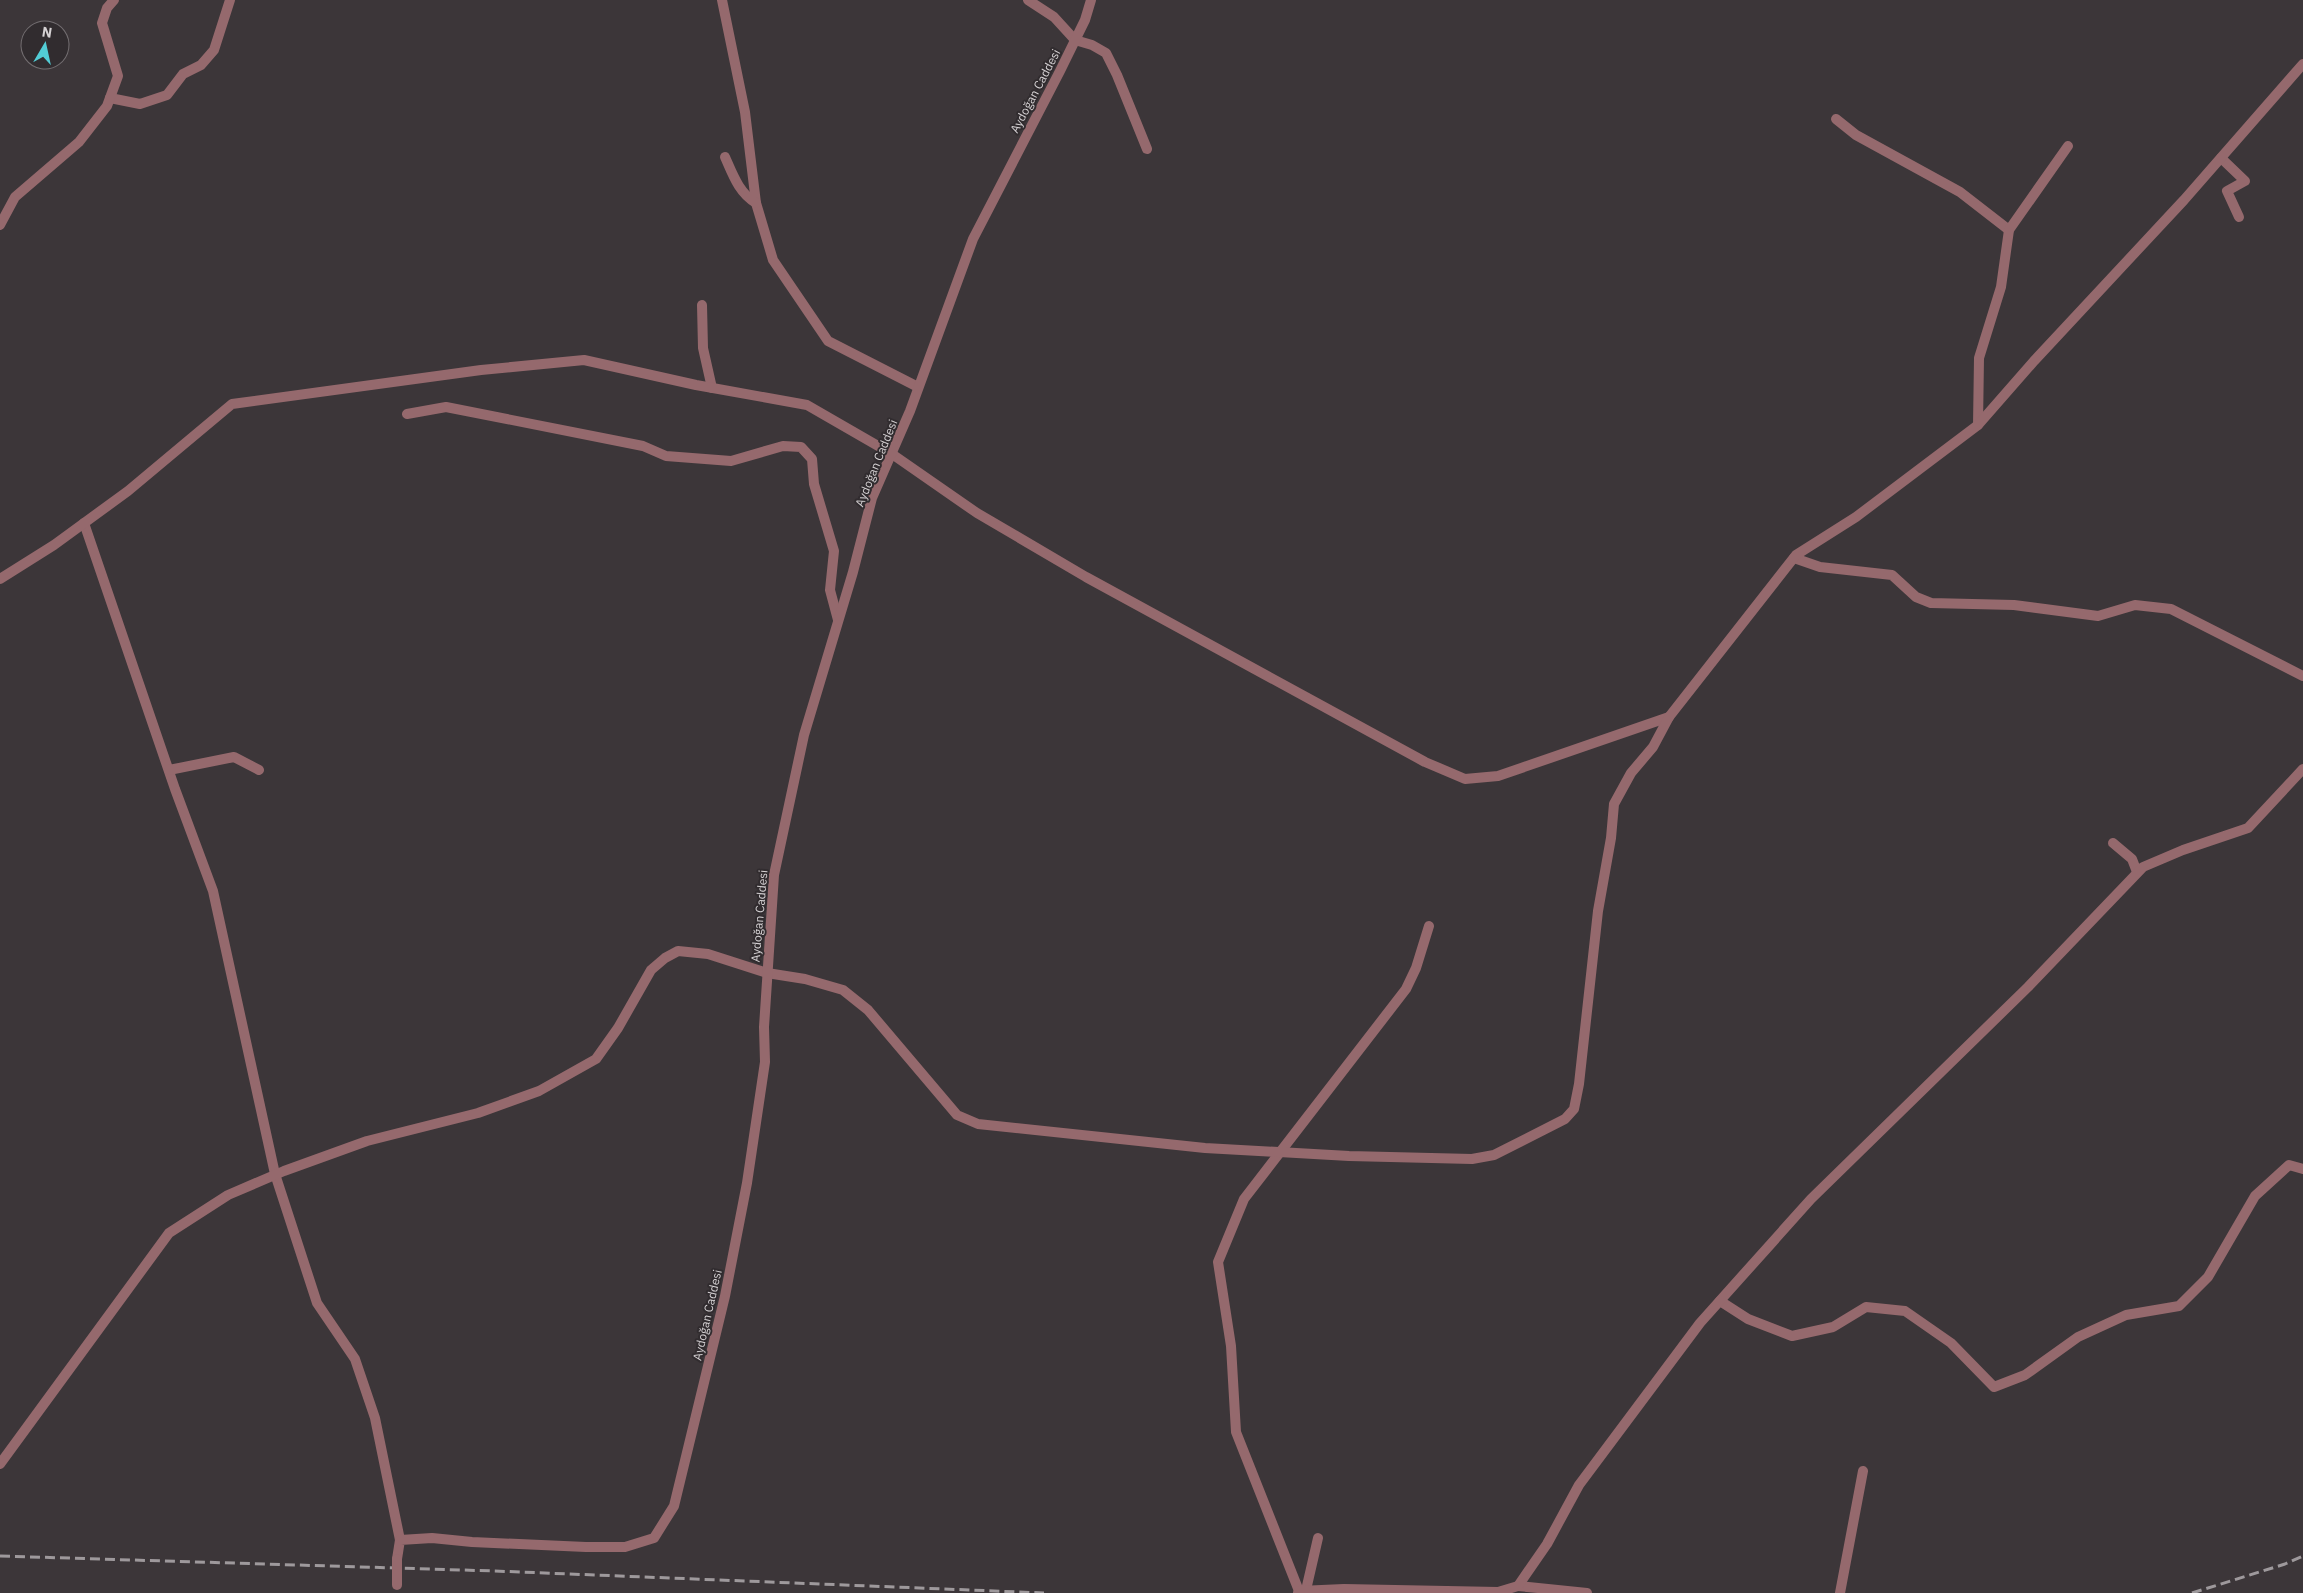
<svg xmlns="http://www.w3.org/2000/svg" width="2303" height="1593" font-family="'IBM Plex Sans',sans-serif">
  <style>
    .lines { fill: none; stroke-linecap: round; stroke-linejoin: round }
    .minor { stroke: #95696d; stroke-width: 10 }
    .tertiary { stroke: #95696d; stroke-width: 10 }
    .rail { stroke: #9e999c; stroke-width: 3; stroke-dasharray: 10 5; stroke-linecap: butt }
    .tertiary-bridge { stroke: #95696d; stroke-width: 10 }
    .labels { text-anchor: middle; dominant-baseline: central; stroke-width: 4; stroke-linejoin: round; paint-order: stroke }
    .street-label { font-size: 12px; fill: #d5d1d3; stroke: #312c2f }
  </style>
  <rect width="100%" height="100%" fill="#3c3639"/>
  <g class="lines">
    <g class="minor">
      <polyline points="722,0 745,112 756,203 773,260 828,341 918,387"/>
      <polyline points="1028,0 1054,17 1075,40 1092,45 1106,53 1117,75 1147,149"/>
      <polyline points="110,98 140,104 167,95 183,74 201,65 214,50 230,0"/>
      <polyline points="1836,119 1856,135 1960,192 2009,230"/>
      <path d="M725,157c8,18 14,36 31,46"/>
      <polyline points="2221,158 2245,181 2227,191 2239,217"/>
      <polyline points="0,225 15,197 79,142 107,106 118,76 102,23 107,8 114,0"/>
      <polyline points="702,305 703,348 712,388"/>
      <polyline points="407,414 446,407 643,446 666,456 731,461 783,446 801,447 812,459 814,484 834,551 830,590 838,620"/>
      <polyline points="1978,425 1979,358 2001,287 2009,230 2068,146"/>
      <polyline points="84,523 175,789 213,891 275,1174 317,1303 355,1359 375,1418 400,1540"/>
      <polyline points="1794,558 1820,567 1892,575 1916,597 1931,603 2014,605 2098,616 2135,605 2171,609 2303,676"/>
      <polyline points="169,770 234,757 259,770"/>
      <polyline points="2113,843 2132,859 2137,872"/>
      <polyline points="1720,1301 1748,1319 1792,1336 1833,1327 1866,1307 1905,1311 1951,1343 1994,1387 2025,1375 2078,1337 2126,1315 2179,1306 2208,1277 2255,1196 2289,1165 2303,1169"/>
      <polyline points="1518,1586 1587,1593"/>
      <polyline points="1306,1590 1318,1538"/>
      <polyline points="1299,1591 1236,1432 1231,1346 1218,1262 1244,1199 1406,989 1416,968 1429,926"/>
      <polyline points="1298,1593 1299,1591 1344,1589 1498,1592 1518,1586 1547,1544 1579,1485 1700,1323 1811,1199 2028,987 2143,867 2183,850 2248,828 2303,769"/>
      <polyline points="1840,1593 1863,1471"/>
    </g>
    <g class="tertiary">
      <polyline points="0,579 54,545 128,491 232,404 481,370 584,360 696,385 807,405 892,454 977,513 1086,577 1425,762 1465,779 1498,776 1669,717"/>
      <polyline points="0,1464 169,1233 228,1195 284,1171 367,1141 478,1113 539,1091 596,1059 618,1028 651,970 665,958 678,951 708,954 767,973 805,979 843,990 868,1010 957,1115 978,1124 1205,1148 1349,1156 1472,1159 1494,1155 1565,1119 1574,1109 1579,1084 1598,911 1611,838 1614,804 1631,773 1653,747 1669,717 1796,555 1856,517 1978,425 2034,361 2184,200 2303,64"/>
      <polyline points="397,1559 400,1540 432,1538 472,1542 586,1547 625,1547 654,1538 674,1506 725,1296 747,1183 765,1062 764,1027 774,875 804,735 853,572 872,498 910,411 973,239 1060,71 1085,20 1091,0"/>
    </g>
    <g class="rail">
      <polyline points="0,1556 495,1571 1044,1593"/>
      <polyline points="2192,1593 2285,1564 2303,1556"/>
    </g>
    <polyline class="tertiary-bridge" points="397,1585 397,1559"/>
  </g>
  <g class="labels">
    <g class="street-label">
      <text transform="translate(1035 91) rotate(-62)">Aydoğan Caddesi</text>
      <text transform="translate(876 463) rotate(-68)">Aydoğan Caddesi</text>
      <text transform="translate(759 916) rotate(-85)">Aydoğan Caddesi</text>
      <text transform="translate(707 1315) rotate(-77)">Aydoğan Caddesi</text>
    </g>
  </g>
  <g transform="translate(45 45) rotate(9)"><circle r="24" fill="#312c2f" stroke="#736e71"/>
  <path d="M0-4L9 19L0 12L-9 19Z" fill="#52ccd5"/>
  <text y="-8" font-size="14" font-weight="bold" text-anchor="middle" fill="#d5d1d3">N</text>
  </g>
</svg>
